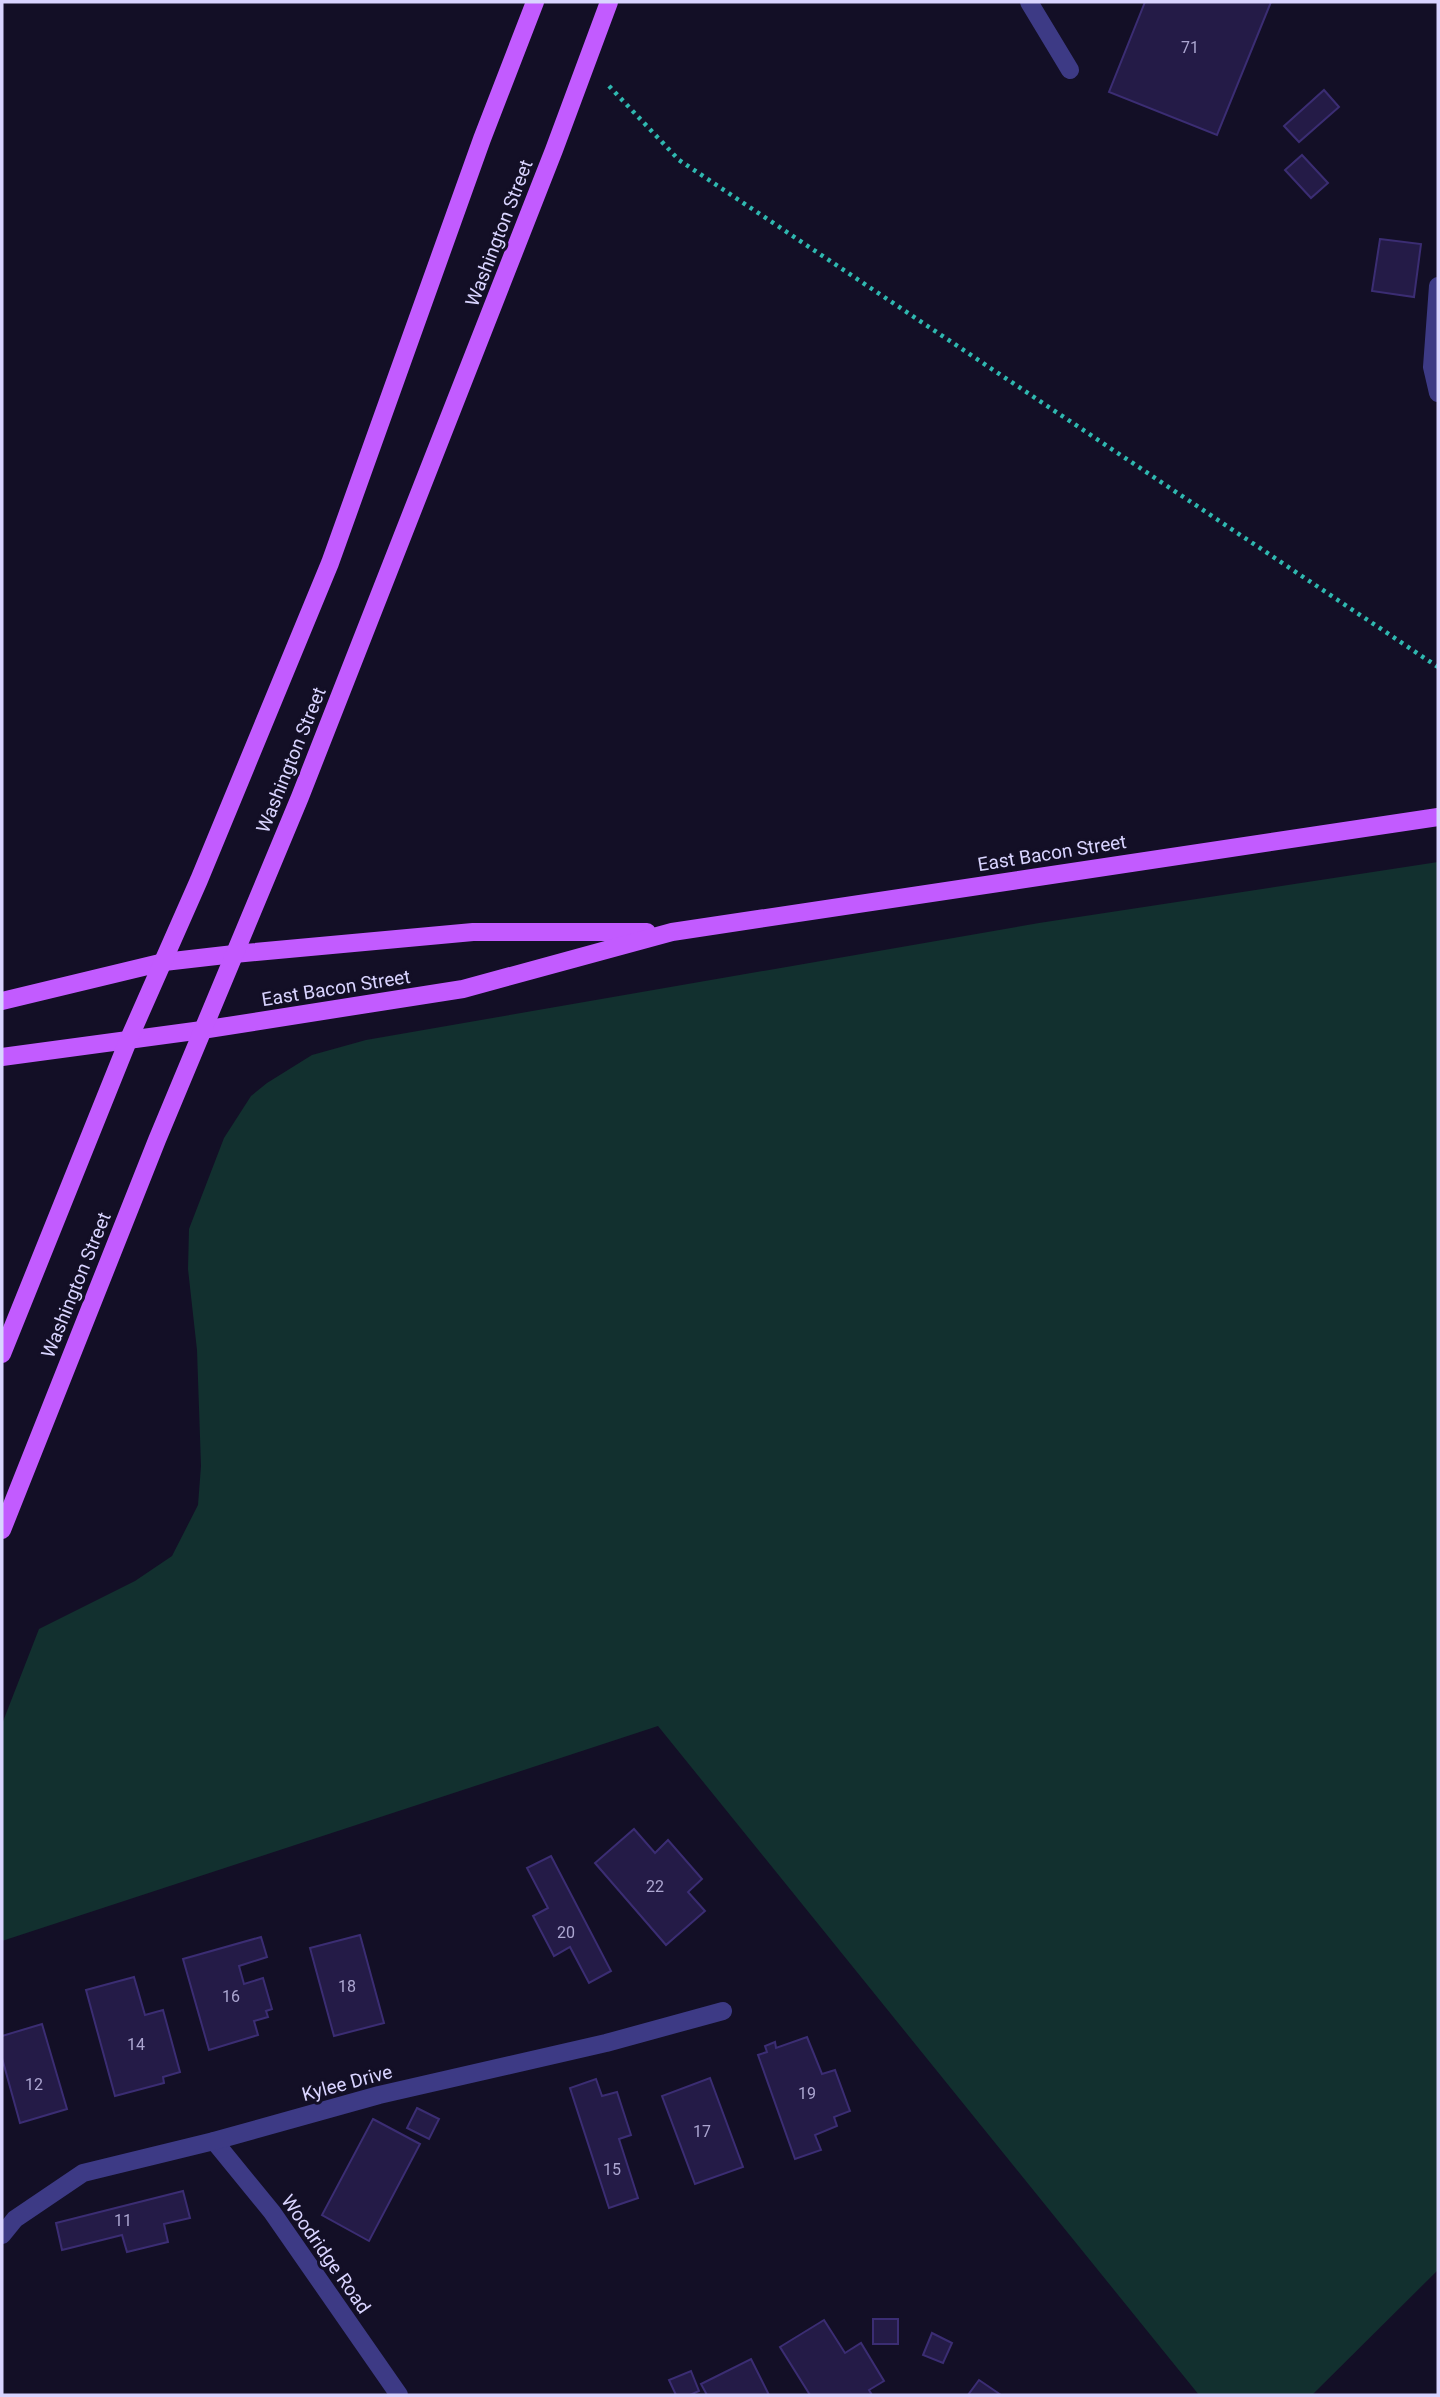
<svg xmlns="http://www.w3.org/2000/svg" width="1440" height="2397" font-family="Roboto,sans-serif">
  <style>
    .green { fill: #12302f }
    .building { fill: #241b47; stroke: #3b2d73; stroke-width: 2 }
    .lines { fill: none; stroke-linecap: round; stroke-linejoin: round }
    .path { stroke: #2fb8b0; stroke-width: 4.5; stroke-dasharray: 3.5 5; stroke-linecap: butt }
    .minor { stroke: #3d3a85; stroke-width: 18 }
    .major { stroke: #c25bff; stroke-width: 18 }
    .labels { text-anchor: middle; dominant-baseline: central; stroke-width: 6; stroke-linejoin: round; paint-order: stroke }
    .number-label { font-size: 16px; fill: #aca6d1 }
    .street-label { font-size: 19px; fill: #d9d4ff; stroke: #130f26 }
  </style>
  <rect width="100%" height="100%" fill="#130f26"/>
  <polygon class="green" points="1438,862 1438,2270 1312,2395 1199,2395 658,1726 2,1941 2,1724 39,1629 135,1581 172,1556 198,1505 201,1466 197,1350 188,1269 189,1229 224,1138 251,1096 267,1083 312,1055 366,1040 1039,923"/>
  <g class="building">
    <polygon points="1145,2 1271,2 1217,135 1109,92"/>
    <polygon points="1324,90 1339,107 1299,142 1284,126"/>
    <polygon points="1302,155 1328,183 1311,198 1285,170"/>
    <polygon points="1380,239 1421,244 1414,297 1372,291"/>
    <polygon points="634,1829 655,1853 668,1840 702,1879 688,1892 705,1911 666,1945 595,1863"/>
    <polygon points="551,1856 611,1971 589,1983 570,1947 554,1956 533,1916 548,1908 527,1868"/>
    <polygon points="360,1935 384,2023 334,2036 310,1948"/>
    <polygon points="261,1937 267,1957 239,1966 244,1984 263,1978 272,2009 266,2011 268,2017 254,2021 258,2035 209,2050 183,1959"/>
    <polygon points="134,1977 145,2015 163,2010 180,2072 163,2077 164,2083 115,2096 86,1990"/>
    <polygon points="42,2024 67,2109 20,2123 2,2058 2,2036"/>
    <polygon points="807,2037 822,2074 835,2070 850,2111 834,2117 837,2126 815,2135 821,2150 795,2159 758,2055 767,2052 765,2046 775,2042 776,2048"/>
    <polygon points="710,2078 743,2167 695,2184 662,2096"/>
    <polygon points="596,2079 602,2096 617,2092 631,2135 619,2139 638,2198 609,2208 570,2088"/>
    <polygon points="417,2108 439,2119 429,2139 407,2128"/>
    <polygon points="373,2119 420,2144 369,2241 322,2215"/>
    <polygon points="183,2191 190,2218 164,2224 168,2242 127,2252 122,2235 62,2250 56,2223"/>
    <rect x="873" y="2319" width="25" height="25"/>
    <polygon points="824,2320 845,2353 861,2343 884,2381 869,2390 872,2395 810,2395 780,2347"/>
    <polygon points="932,2333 952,2343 943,2363 923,2355"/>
    <polygon points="751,2359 769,2395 707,2395 701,2384"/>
    <polygon points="691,2371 699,2391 690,2395 676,2395 669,2380"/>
    <polygon points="979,2380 1001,2395 968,2395"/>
  </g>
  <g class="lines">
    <polyline class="path" points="609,86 679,160 1438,667"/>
    <g class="minor">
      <polyline points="1029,2 1070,70"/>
      <polyline points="1438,286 1432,367 1438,393"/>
      <polyline points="214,2141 272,2212 399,2395"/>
      <polyline points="2,2235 15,2219 83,2173 214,2141 379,2095 606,2043 723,2011"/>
    </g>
    <g class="major">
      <polyline points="2,1001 164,962 234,954 473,932 647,932"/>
      <polyline points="2,1057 202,1030 463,989 672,932 1438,817"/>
      <polyline points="2,1354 128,1041 199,880 330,563 482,139 535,2"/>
      <polyline points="2,1530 157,1140 300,797 554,150 609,2"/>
    </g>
  </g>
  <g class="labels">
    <g class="number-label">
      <text x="1190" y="47">71</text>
      <text x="655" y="1886">22</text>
      <text x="566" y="1932">20</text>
      <text x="347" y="1986">18</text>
      <text x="231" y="1996">16</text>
      <text x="136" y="2044">14</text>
      <text x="34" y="2084">12</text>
      <text x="807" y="2093">19</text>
      <text x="702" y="2131">17</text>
      <text x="612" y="2169">15</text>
      <text x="123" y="2220">11</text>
    </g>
    <g class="street-label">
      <text transform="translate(499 233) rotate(-69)">Washington Street</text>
      <text transform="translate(291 760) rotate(-68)">Washington Street</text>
      <text transform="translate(1052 853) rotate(-9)">East Bacon Street</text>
      <text transform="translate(336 988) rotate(-9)">East Bacon Street</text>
      <text transform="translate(76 1285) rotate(-68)">Washington Street</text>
      <text transform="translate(347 2083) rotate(-15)">Kylee Drive</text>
      <text transform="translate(326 2254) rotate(55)">Woodridge Road</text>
    </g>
  </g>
  <rect width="1440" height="2397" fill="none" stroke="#d9d4ff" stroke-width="7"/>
</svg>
